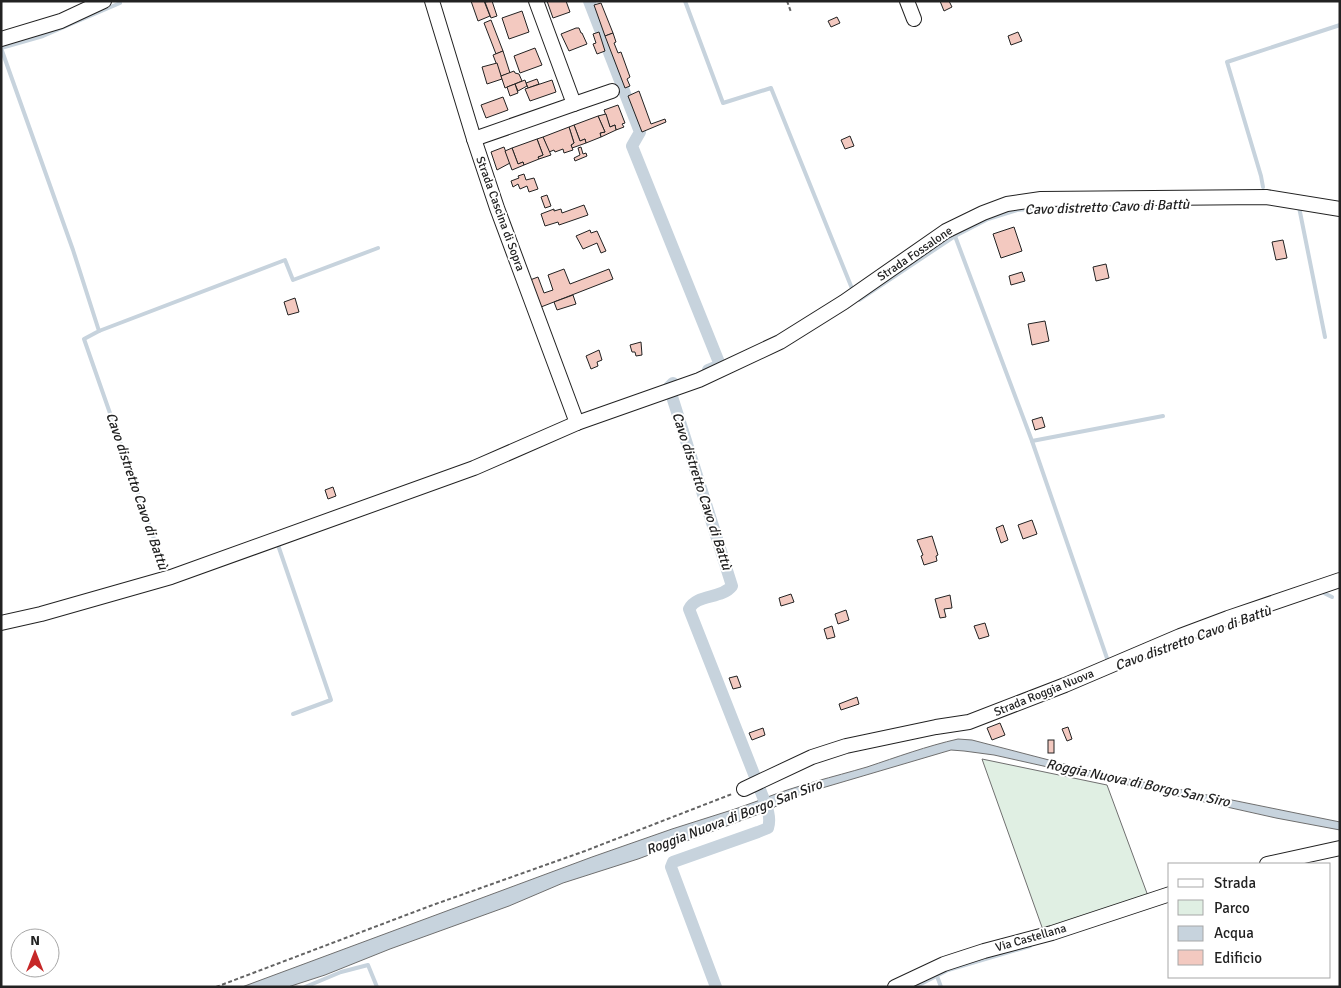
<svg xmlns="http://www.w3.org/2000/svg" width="1341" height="988" font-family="Signika,sans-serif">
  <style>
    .green { fill: #e0efe3; stroke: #6f6f6f }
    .water { fill: #c7d3dd; stroke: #6f6f6f }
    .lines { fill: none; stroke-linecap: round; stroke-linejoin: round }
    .stream { stroke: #c7d3dd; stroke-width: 4 }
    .canal { stroke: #c7d3dd; stroke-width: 12 }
    .building { fill: #f3c9c0; stroke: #222 }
    .minor-casing { stroke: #222; stroke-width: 16 }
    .path { stroke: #646464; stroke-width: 2; stroke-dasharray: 4 2.5; stroke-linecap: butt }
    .minor { stroke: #fff; stroke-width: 14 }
    .labels { text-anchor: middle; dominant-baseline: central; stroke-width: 4; stroke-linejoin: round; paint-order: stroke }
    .street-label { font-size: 12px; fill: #222; stroke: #fff }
    .water-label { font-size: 14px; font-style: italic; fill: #222; stroke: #fff }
  </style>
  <rect width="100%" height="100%" fill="#fff"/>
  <polygon class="green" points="982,759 1107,785 1148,896 1043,930"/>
  <g class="water">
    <path d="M958,739l14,1 127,33 241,49v8l-64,-12 -282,-63 -30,-4 -13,-1 -156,46 -26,14 -4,-12c33,-13 68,-21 102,-31 30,-10 60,-21 91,-28z"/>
    <polygon points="763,799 767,811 638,859 563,883 509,906 390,949 325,975 288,987 242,987 592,857 672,829 735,809"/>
  </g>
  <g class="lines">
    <g class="stream">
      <polyline points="685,1 723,103 771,88 853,291"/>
      <polyline points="1,48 73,250 99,331 84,339 167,576"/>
      <polyline points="1,48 43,36 120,3"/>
      <polyline points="1263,187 1261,176 1227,62 1340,25"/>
      <polyline points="1299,207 1325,337"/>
      <polyline points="955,236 988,219 1017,210 1070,205"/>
      <polyline points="859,300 955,236 1032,441 1163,416"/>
      <polyline points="99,331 285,260 293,280 378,248"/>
      <polyline points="1032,441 1109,664"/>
      <polyline points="276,545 278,545 331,700 293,714"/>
      <polyline points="1319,593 1322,592 1332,597"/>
      <polyline points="937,976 941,987"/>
      <polyline points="305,987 341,972 368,965 377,987"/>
      <polyline points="915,987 948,970 1030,946"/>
    </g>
    <g class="canal">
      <polyline points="589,1 640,132 632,146 720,365 708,370"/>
      <path d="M673,383l-4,4 63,199c-10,13 -36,8 -43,23l72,183c4,11 11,24 7,36l-10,4 -85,30 -2,5 45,120"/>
    </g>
  </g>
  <g class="building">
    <polygon points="471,1 484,1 490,16 478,21"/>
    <polygon points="492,1 497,16 491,18 485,2"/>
    <polygon points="547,1 566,1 570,12 553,18"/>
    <polygon points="940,1 949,1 952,7 944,11"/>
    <polygon points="601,3 613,33 605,36 594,5"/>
    <polygon points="522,11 529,32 509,39 502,18"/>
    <polygon points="837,17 840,23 831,27 828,21"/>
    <polygon points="491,20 503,51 496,54 484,23"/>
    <polygon points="576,28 579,28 581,33 582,33 587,44 569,51 561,34"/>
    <polygon points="599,32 605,51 597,54 593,44 596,43 593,34"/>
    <polygon points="1018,32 1022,41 1011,45 1008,36"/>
    <polygon points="613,33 616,42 614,43 618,53 621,52 630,77 627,79 630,86 625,88 605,36"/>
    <polygon points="535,48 542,65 520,73 514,56"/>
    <polygon points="503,51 510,73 501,76 493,55"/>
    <polygon points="497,63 502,79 487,84 482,67"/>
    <polygon points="514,71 515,73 519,74 522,81 505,88 501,76"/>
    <polygon points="537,79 539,84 528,88 526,83"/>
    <polygon points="525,80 527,86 518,91 515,84"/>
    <polygon points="552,80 556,92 530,101 525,89"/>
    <polygon points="515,84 518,93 510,96 507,87"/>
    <polygon points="639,91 651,124 665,119 666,122 642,132 628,96"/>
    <polygon points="503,97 508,110 486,118 481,105"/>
    <polygon points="618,105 625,123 622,124 624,127 616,130 615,125 610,127 604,110"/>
    <polygon points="606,114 610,127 615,125 616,130 601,137 600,133 605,132 598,116"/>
    <polygon points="598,116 605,132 600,133 601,137 586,143 585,139 580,141 574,125"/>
    <polygon points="574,125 580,141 585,139 586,143 572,148 571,145 574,143 569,127"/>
    <polygon points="569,127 574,143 571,145 573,150 564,153 563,149 555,152 554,150 549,152 543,137"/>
    <polygon points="850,136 854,146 845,149 841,140"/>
    <polygon points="543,137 551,155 539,159 538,157 543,155 537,139"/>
    <polygon points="537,139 543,155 538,157 539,159 524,165 523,162 518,164 512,148"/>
    <polygon points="504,147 510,163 497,170 491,152"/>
    <polygon points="581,147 583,154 586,153 587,156 575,161 574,158 580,155 578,148"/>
    <polygon points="512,148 518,164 523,162 524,165 512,170 505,151"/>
    <polygon points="524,174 526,180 534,178 538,189 529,192 527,186 520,189 518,184 513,187 511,181 519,178 518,176"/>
    <polygon points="547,195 551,206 545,208 541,197"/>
    <polygon points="584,205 588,215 559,225 558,222 545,226 541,214 554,209 554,211 561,209 562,213"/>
    <polygon points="1014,227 1022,251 1001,258 993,234"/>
    <polygon points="590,230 591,233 597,231 606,251 601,253 597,243 583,249 576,236"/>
    <polygon points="1283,240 1287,258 1276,260 1272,242"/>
    <polygon points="1106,264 1109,278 1096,281 1093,267"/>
    <polygon points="564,269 570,284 609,269 613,279 541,307 530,280 538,277 544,293 553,290 548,275"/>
    <polygon points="1022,272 1025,281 1011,285 1009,276"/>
    <polygon points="573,295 576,304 557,310 554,302"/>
    <polygon points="295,298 299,312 288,315 284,302"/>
    <polygon points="1045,321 1049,341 1032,345 1028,324"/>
    <polygon points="641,342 642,355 636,356 635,352 632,352 630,345"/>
    <polygon points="599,350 602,360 597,362 598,366 591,369 586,356"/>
    <polygon points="1042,417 1045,427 1035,430 1032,420"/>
    <polygon points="333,487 336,496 328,499 325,490"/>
    <polygon points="1032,520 1037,534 1023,539 1018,525"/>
    <polygon points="1003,525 1008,540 1001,543 996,528"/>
    <polygon points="932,536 938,555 936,556 937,561 924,565 921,556 923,555 917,540"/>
    <polygon points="791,594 794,602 781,606 779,598"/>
    <polygon points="950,595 952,608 944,609 946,617 940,618 935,599"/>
    <polygon points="846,610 849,620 838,624 835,614"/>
    <polygon points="985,623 989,636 979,639 974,626"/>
    <polygon points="832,626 835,637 827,639 824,629"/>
    <polygon points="737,676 741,687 733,689 729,678"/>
    <polygon points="857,697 859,704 841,710 839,704"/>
    <polygon points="1000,723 1005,735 992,740 987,728"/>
    <polygon points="1068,727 1072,739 1067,741 1062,729"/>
    <polygon points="763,728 765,735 752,740 749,733"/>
    <rect x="1048" y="740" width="6" height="13"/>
  </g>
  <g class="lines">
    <defs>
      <g id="minor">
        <polyline points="432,1 474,139 497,208 577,423"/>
        <polyline points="907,1 914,19"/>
        <polyline points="1,39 61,21 104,1"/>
        <polyline points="574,104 612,91"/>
        <polyline points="474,139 574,104 536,1"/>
        <polyline points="1,623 41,614 171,577 474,468 577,423 699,380 780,342 844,302 946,231 983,213 1007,204 1041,199 1266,197 1340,209"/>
        <polyline points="744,789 812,757 846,746 936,727 969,722 1065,685 1180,636 1228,618 1340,580"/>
        <polyline points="1267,864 1340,848"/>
        <polyline points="895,987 944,964 984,951 1052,933 1170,894"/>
      </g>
    </defs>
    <use href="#minor" class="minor-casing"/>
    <g class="path">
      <polyline points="787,1 791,12"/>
      <polyline points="216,987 430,906 585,851 732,794"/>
    </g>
    <use href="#minor" class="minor"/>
  </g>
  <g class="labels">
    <g class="street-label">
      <text transform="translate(500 214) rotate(70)">Strada Cascina di Sopra</text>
      <text transform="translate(915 254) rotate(-34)">Strada Fossalone</text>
      <text transform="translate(1044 693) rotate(-22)">Strada Roggia Nuova</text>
      <text transform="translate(1031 938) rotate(-16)">Via Castellana</text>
    </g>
    <g class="water-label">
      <text transform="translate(1107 207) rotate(-2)">Cavo distretto Cavo di Battù</text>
      <text transform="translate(137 491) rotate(71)">Cavo distretto Cavo di Battù</text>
      <text transform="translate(702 491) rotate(72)">Cavo distretto Cavo di Battù</text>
      <text transform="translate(1193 638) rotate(-20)">Cavo distretto Cavo di Battù</text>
      <text transform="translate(1138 783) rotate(12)">Roggia Nuova di Borgo San Siro</text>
      <text transform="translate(734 817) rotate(-21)">Roggia Nuova di Borgo San Siro</text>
    </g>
  </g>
  <rect width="1341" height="988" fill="none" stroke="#222222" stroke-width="5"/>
  <rect x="1168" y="863" width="162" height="115" fill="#ffffff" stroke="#a7a7a7"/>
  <rect x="1178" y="879" width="25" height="8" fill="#ffffff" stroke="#a7a7a7"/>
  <text x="1214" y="888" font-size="15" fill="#222222">Strada</text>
  <rect x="1178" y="900" width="25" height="15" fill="#e0efe3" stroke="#a7a7a7"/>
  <text x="1214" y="913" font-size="15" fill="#222222">Parco</text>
  <rect x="1178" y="926" width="25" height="15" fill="#c7d3dd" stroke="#a7a7a7"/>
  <text x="1214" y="938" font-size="15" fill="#222222">Acqua</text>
  <rect x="1178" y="950" width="25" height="15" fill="#f3c9c0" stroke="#a7a7a7"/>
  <text x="1214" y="963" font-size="15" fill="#222222">Edificio</text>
  <g transform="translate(35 953)"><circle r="24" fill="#ffffff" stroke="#a7a7a7"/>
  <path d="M0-4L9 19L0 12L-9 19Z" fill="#c62828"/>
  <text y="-8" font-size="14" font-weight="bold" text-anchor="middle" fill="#222222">N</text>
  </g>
</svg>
